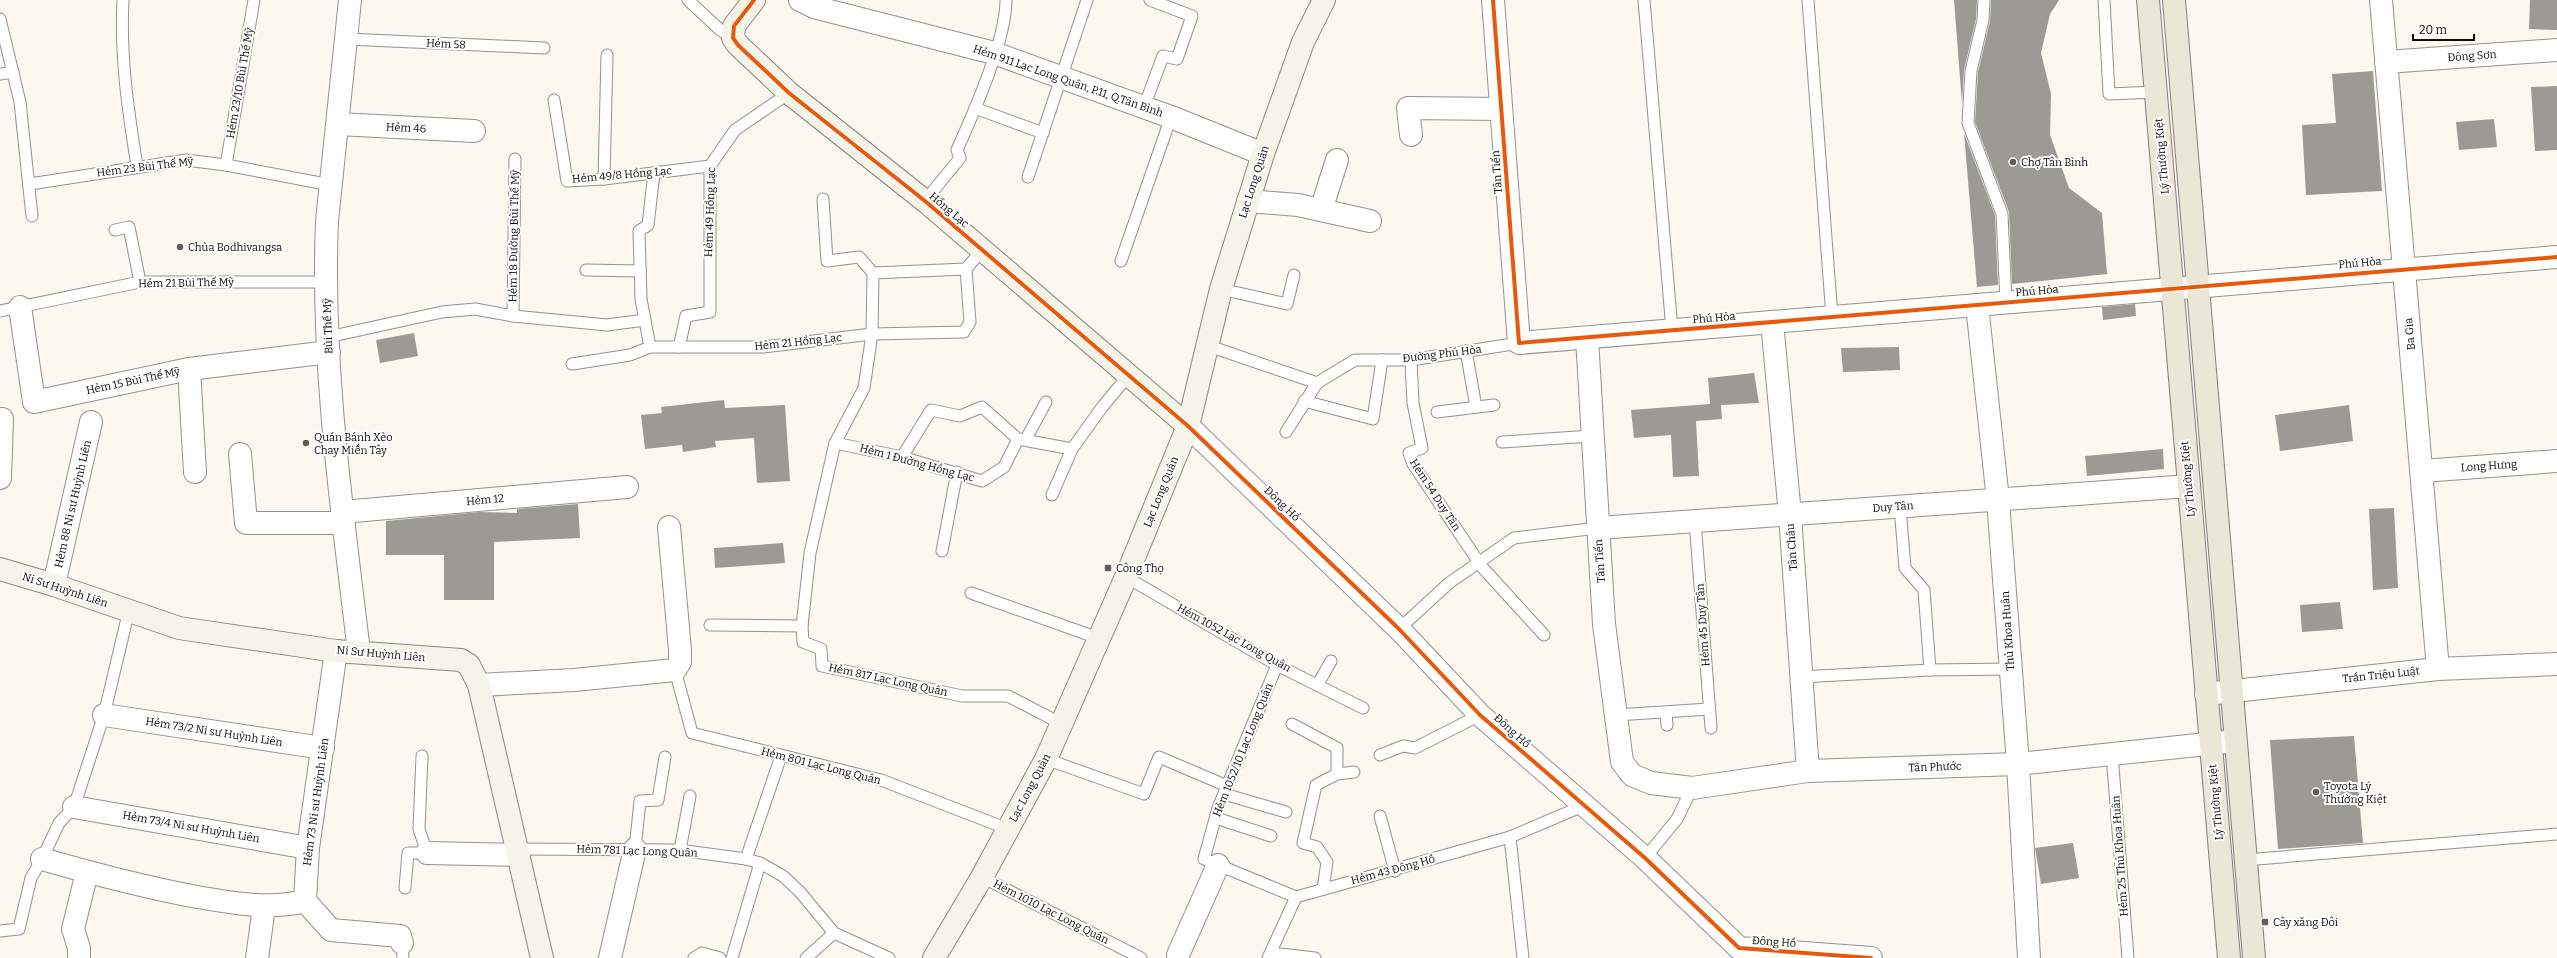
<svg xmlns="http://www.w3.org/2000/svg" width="2557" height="958" font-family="Bitter,serif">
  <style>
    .building { fill: #9c9a95 }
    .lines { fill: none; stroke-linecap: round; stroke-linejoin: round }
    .lane-casing { stroke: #93928e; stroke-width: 13 }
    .street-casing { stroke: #93928e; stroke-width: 24 }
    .secondary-casing { stroke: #898884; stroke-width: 24 }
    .primary-casing { stroke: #807f7b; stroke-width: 24 }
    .lane { stroke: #fefefd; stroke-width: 11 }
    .street { stroke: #fefefd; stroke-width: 22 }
    .secondary { stroke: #f4f4e8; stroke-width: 22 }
    .primary { stroke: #ebe7d7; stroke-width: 22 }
    .cycleway-casing { stroke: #fff; stroke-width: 6 }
    .cycleway { stroke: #e8590c; stroke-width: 4 }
    .poi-dot { fill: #5f5e5b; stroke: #fff; stroke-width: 1.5 }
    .labels { text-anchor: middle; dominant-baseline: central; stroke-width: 4; stroke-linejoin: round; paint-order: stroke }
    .street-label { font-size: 11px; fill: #0b0b0b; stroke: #fff }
    .poi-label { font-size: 11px; fill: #0b0b0b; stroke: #fff; text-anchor: start }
  </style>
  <rect width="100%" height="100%" fill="#faf8ef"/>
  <g class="building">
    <polygon points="1954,0 1977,0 1976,19 1964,70 1962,104"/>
    <polygon points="1991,0 2059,0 2050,14 2041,53 2051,94 2050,135 2069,188 2102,213 2107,274 2012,284 2009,212 1975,122 1978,72 1990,21"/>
    <polygon points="2530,0 2557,0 2557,30 2529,29"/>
    <polygon points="2373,71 2382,191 2306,195 2302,125 2336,123 2332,74"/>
    <polygon points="2557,86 2557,150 2535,151 2531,87"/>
    <polygon points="2494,119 2497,147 2459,150 2456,122"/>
    <polygon points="1964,133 1995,215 1998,285 1977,287"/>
    <polygon points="2135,304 2136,316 2103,320 2102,307"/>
    <polygon points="414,333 418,356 380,363 376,340"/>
    <polygon points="1899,347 1900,370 1843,372 1841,348"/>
    <polygon points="1754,373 1759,403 1721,405 1722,419 1696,421 1699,476 1673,477 1671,435 1634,438 1631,410 1710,404 1708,378"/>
    <polygon points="724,400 725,408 785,405 790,481 757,483 754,438 715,441 716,447 683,452 682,445 645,449 641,415 662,413 661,407"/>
    <polygon points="2349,405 2353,441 2280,451 2275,415"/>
    <polygon points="2163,449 2164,469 2087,476 2085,456"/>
    <polygon points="578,504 580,538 494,542 494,600 444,600 444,555 386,555 386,521 480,512 517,513 517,509"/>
    <polygon points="2394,508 2398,588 2373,590 2369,509"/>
    <polygon points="783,543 785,563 715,568 714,548"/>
    <polygon points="2340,602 2343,629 2302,632 2300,605"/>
    <polygon points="2354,736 2363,843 2278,849 2270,740"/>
    <polygon points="2073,843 2079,878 2041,884 2035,848"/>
  </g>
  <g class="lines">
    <defs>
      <g id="lane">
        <path d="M123,0c-3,57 5,110 14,166"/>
        <polyline points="688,0 719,29 733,38"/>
        <polyline points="1644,0 1672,330"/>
        <polyline points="1808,0 1832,317"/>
        <polyline points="1984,0 1983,20 1971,71 1968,123 2002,214 2006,302"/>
        <polyline points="2104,0 2109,94 2156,92"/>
        <polyline points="0,19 20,102 32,216"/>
        <polyline points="348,39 544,48"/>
        <polyline points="0,74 13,72"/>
        <polyline points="554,100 567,181 604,179 710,166"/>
        <polyline points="1144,107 1163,56 1177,59 1192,16 1150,0"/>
        <polyline points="975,108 1043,133"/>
        <polyline points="226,165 254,0"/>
        <polyline points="1028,177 1087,0"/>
        <polyline points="604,179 607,55"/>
        <polyline points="30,184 186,160 226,165 331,185"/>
        <polyline points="823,199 827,261 859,257 873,273"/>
        <path d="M925,201l35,-43 -3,-8c17,-38 49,-110 49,-150"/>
        <polyline points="115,230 129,227 140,282"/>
        <polyline points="982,250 966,269 970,322 964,332 872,334 864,388 835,443 810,553 802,626 803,642 821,649 822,666 962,696 1008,696 1062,724"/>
        <polyline points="1121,261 1171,117"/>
        <polyline points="586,270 640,271"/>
        <polyline points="1221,289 1287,304 1294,275"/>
        <polyline points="0,311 140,282 326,282"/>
        <polyline points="513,316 607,325 645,320"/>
        <polyline points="328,337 442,312 475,309 513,316 515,159"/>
        <polyline points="1209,346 1317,383 1355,360 1411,360 1519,343"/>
        <polyline points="650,347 641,299 639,231 648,225 654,173"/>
        <polyline points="679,347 686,316 710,312 710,166 735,130 789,93"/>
        <polyline points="1466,351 1476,407"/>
        <polyline points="1411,360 1413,403 1422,448 1409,453 1413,464 1482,567 1544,635"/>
        <polyline points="572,364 630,355 650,347 763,347 872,334 873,273 966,269"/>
        <polyline points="1304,401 1373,419 1382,360"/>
        <polyline points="1437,412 1494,405"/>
        <polyline points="1286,432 1317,383"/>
        <polyline points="1026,439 1046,402"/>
        <polyline points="1502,442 1592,436"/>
        <polyline points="835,443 902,457 982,481 1004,467 1018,439 1072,449 1103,406 1128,376"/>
        <polyline points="902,457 931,410 960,416 982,407 1018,439"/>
        <polyline points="1052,495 1072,449"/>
        <polyline points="1900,507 1905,568 1924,590 1930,670 2011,669"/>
        <polyline points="1695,521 1711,728"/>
        <polyline points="942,551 957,472"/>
        <polyline points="1126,577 1277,665 1363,708"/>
        <polyline points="971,593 1098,638"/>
        <polyline points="710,625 802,626"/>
        <polyline points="1399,629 1449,583 1514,538 1598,528"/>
        <polyline points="1277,665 1218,808 1204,859 1296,897 1510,837 1583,806"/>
        <polyline points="675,670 692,733 881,780 1008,829"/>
        <polyline points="1800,677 1930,670"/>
        <polyline points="1318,684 1331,661"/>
        <polyline points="1666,713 1667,725"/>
        <polyline points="1616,715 1709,709"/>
        <polyline points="1292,724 1337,748 1337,774 1316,785 1303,843 1317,847 1327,862 1323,889"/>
        <polyline points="2112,754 2128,958"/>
        <polyline points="1380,755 1403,746 1415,748 1480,715"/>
        <polyline points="1046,759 1144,794 1159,757 1227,786"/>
        <polyline points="1337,774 1354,772"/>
        <polyline points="1224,794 1286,812"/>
        <polyline points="1380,816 1395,871"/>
        <polyline points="1216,818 1271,836"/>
        <polyline points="1510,837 1523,958"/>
        <polyline points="518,849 679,850 746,859 760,863 783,876 800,892 834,933 889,958"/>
        <polyline points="635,849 640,801 658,800 665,757"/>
        <polyline points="680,850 690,796"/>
        <polyline points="1645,858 1677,819 1692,788"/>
        <polyline points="746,859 781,756"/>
        <polyline points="2245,860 2557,834"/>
        <polyline points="982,877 1141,958"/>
        <polyline points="405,888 408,853 427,853 419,829 422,756"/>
        <polyline points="0,931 19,929 31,878 42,859 59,823 74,807 104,715 129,610"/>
        <polyline points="402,943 403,958"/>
        <polyline points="1271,953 1315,958"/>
        <polyline points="694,958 702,953 720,958"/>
        <polyline points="732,958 760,863"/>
        <polyline points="806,958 834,933"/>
        <polyline points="1268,958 1296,897"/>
      </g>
      <g id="street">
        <path d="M350,0l-23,221c-6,144 15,288 32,431"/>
        <polyline points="800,0 814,7 994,53 1171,117 1263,154"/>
        <polyline points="1493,0 1519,343 2557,257"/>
        <polyline points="2381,0 2438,669"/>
        <polyline points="2386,62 2557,50"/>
        <polyline points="338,124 474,131"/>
        <polyline points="1411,135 1408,108 1501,109"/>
        <polyline points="1248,201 1298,205 1370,221"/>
        <polyline points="1321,210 1337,160"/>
        <polyline points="1977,305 1998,500 2018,764 2029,958"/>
        <polyline points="20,307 34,402 189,369 329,352"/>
        <polyline points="1772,322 1790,515 1808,771"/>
        <polyline points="1587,338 1604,624 1622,762 1632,775 1651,783 1692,788 1808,771 2018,764 2235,741"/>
        <polyline points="189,369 195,472"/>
        <polyline points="1188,426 1399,629 1480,715 1645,858 1739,948 1871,958"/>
        <polyline points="240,454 246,523 344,523"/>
        <polyline points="2422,471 2557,461"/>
        <polyline points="0,478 2,419"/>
        <polyline points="342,512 627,487"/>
        <polyline points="1598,528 2189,486"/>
        <polyline points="54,585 91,422"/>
        <polyline points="479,685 574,680 675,670 680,662 680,650 669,527"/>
        <polyline points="2206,694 2438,669 2557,664"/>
        <polyline points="104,715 323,748"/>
        <polyline points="74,807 308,848"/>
        <polyline points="427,853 519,855"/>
        <path d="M42,859c52,15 102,28 155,38 37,6 71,13 108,4l3,-53 28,-197"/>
        <polyline points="305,901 331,930 400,936 402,943"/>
        <polyline points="1178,955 1218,865"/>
        <polyline points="79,958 79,948 73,929 87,872"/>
        <polyline points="257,958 264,907"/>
        <polyline points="610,958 635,849"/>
      </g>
      <g id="secondary">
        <polyline points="754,0 734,26 733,38 738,45 789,93 925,201 1188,426"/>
        <polyline points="0,569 54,585 179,628 336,651 461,660 469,665 479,685 542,958"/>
        <polyline points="934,958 982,877 1046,759 1126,577 1188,426 1221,289 1263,154 1303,42 1324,0"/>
      </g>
      <g id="primary">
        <polyline points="2148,0 2229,958"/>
        <polyline points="2174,0 2254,958"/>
      </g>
    </defs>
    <use href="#lane" class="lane-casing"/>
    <use href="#street" class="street-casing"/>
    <use href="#secondary" class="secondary-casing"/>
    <use href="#primary" class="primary-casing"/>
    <use href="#lane" class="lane"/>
    <use href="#street" class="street"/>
    <use href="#secondary" class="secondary"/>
    <use href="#primary" class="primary"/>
    <defs>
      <g id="cycleway">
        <polyline points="754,0 734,26 733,38 738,45 789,93 925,201 1188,426 1399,629 1480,715 1645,858 1739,948 1871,958"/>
        <polyline points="1493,0 1519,343 2557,257"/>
      </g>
    </defs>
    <use href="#cycleway" class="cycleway-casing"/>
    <use href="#cycleway" class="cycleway"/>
  </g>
  <g class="poi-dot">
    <circle cx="2013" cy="162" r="4"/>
    <circle cx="180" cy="247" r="4"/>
    <circle cx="306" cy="443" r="4"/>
    <rect x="1104" y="564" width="8" height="8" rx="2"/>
    <circle cx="2316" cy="792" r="4"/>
    <rect x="2261" y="918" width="8" height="8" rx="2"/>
  </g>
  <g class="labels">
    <g class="street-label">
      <text transform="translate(446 44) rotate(3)">Hẻm 58</text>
      <text transform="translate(2472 56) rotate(-4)">Đông Sơn</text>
      <text transform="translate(1068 81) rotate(19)">Hẻm 911 Lạc Long Quân, P.11, Q.Tân Bình</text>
      <text transform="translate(240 83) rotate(-80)">Hẻm 23/10 Bùi Thế Mỹ</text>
      <text transform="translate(406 128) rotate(3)">Hẻm 46</text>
      <text transform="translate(2162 156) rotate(-95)">Lý Thường Kiệt</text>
      <text transform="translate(145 167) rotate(-7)">Hẻm 23 Bùi Thế Mỹ</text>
      <text transform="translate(1497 172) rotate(-94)">Tân Tiến</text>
      <text transform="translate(622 175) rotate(-5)">Hẻm 49/8 Hồng Lạc</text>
      <text transform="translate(1254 182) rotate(-72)">Lạc Long Quân</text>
      <text transform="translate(949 210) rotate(40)">Hồng Lạc</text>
      <text transform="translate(710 212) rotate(-88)">Hẻm 49 Hồng Lạc</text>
      <text transform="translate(514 236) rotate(-89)">Hẻm 18 Đường Bùi Thế Mỹ</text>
      <text transform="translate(2360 263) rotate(-5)">Phú Hòa</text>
      <text transform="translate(186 283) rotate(-1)">Hẻm 21 Bùi Thế Mỹ</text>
      <text transform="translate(2037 291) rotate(-5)">Phú Hòa</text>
      <text transform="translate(1714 318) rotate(-5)">Phú Hòa</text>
      <text transform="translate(328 326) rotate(-92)">Bùi Thế Mỹ</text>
      <text transform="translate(2410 334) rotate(-95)">Ba Gia</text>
      <text transform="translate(798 342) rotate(-6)">Hẻm 21 Hồng Lạc</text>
      <text transform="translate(1442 354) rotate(-7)">Đường Phú Hòa</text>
      <text transform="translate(133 381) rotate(-12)">Hẻm 15 Bùi Thế Mỹ</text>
      <text transform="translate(917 463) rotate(15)">Hẻm 1 Đường Hồng Lạc</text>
      <text transform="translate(2489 466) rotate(-4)">Long Hưng</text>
      <text transform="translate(2188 479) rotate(-95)">Lý Thường Kiệt</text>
      <text transform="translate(1161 492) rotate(-68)">Lạc Long Quân</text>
      <text transform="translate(1435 495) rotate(57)">Hẻm 54 Duy Tân</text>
      <text transform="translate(485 500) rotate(-5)">Hẻm 12</text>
      <text transform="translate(73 504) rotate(-77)">Hẻm 88 Ni sư Huỳnh Liên</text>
      <text transform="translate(1282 504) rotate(44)">Đông Hồ</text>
      <text transform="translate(1893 507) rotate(-4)">Duy Tân</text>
      <text transform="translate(1792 547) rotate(-94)">Tân Châu</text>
      <text transform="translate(1600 561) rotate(-94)">Tân Tiến</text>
      <text transform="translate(65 590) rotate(18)">Ni Sư Huỳnh Liên</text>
      <text transform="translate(1703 625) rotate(-94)">Hẻm 45 Duy Tân</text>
      <text transform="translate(2008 631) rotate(-94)">Thủ Khoa Huân</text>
      <text transform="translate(1234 638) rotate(29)">Hẻm 1052 Lạc Long Quân</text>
      <text transform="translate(381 654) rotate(5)">Ni Sư Huỳnh Liên</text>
      <text transform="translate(2381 675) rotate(-6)">Trần Triệu Luật</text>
      <text transform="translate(888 680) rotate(12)">Hẻm 817 Lạc Long Quân</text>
      <text transform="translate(1512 731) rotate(42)">Đông Hồ</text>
      <text transform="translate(214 732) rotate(9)">Hẻm 73/2 Ni sư Huỳnh Liên</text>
      <text transform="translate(1243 750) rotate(-68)">Hẻm 1052/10 Lạc Long Quân</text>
      <text transform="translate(821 766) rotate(14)">Hẻm 801 Lạc Long Quân</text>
      <text transform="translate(1935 767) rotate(-2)">Tân Phước</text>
      <text transform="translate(1030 788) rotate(-62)">Lạc Long Quân</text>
      <text transform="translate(316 802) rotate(-82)">Hẻm 73 Ni sư Huỳnh Liên</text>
      <text transform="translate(2216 802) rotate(-95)">Lý Thường Kiệt</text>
      <text transform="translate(191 827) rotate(10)">Hẻm 73/4 Ni sư Huỳnh Liên</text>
      <text transform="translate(637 851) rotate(2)">Hẻm 781 Lạc Long Quân</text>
      <text transform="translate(2120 856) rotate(-94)">Hẻm 25 Thủ Khoa Huân</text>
      <text transform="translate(1393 870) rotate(-15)">Hẻm 43 Đông Hồ</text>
      <text transform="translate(1051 912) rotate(27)">Hẻm 1010 Lạc Long Quân</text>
      <text transform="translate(1774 942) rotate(4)">Đông Hồ</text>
    </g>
    <g class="poi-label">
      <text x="2021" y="162">Chợ Tân Bình</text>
      <text x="188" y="247">Chùa Bodhivangsa</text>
      <text x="314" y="437">Quán Bánh Xèo<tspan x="314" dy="13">Chay Miền Tây</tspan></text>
      <text x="1116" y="568">Công Thọ</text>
      <text x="2324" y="786">Toyota Lý<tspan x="2324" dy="13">Thường Kiệt</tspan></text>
      <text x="2273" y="922">Cây xăng Đôi</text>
    </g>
  </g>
  <path d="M2413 34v6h61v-6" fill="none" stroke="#0b0b0b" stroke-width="2"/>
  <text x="2419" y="34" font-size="12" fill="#0b0b0b" stroke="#ffffff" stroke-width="3" paint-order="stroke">20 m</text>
</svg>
